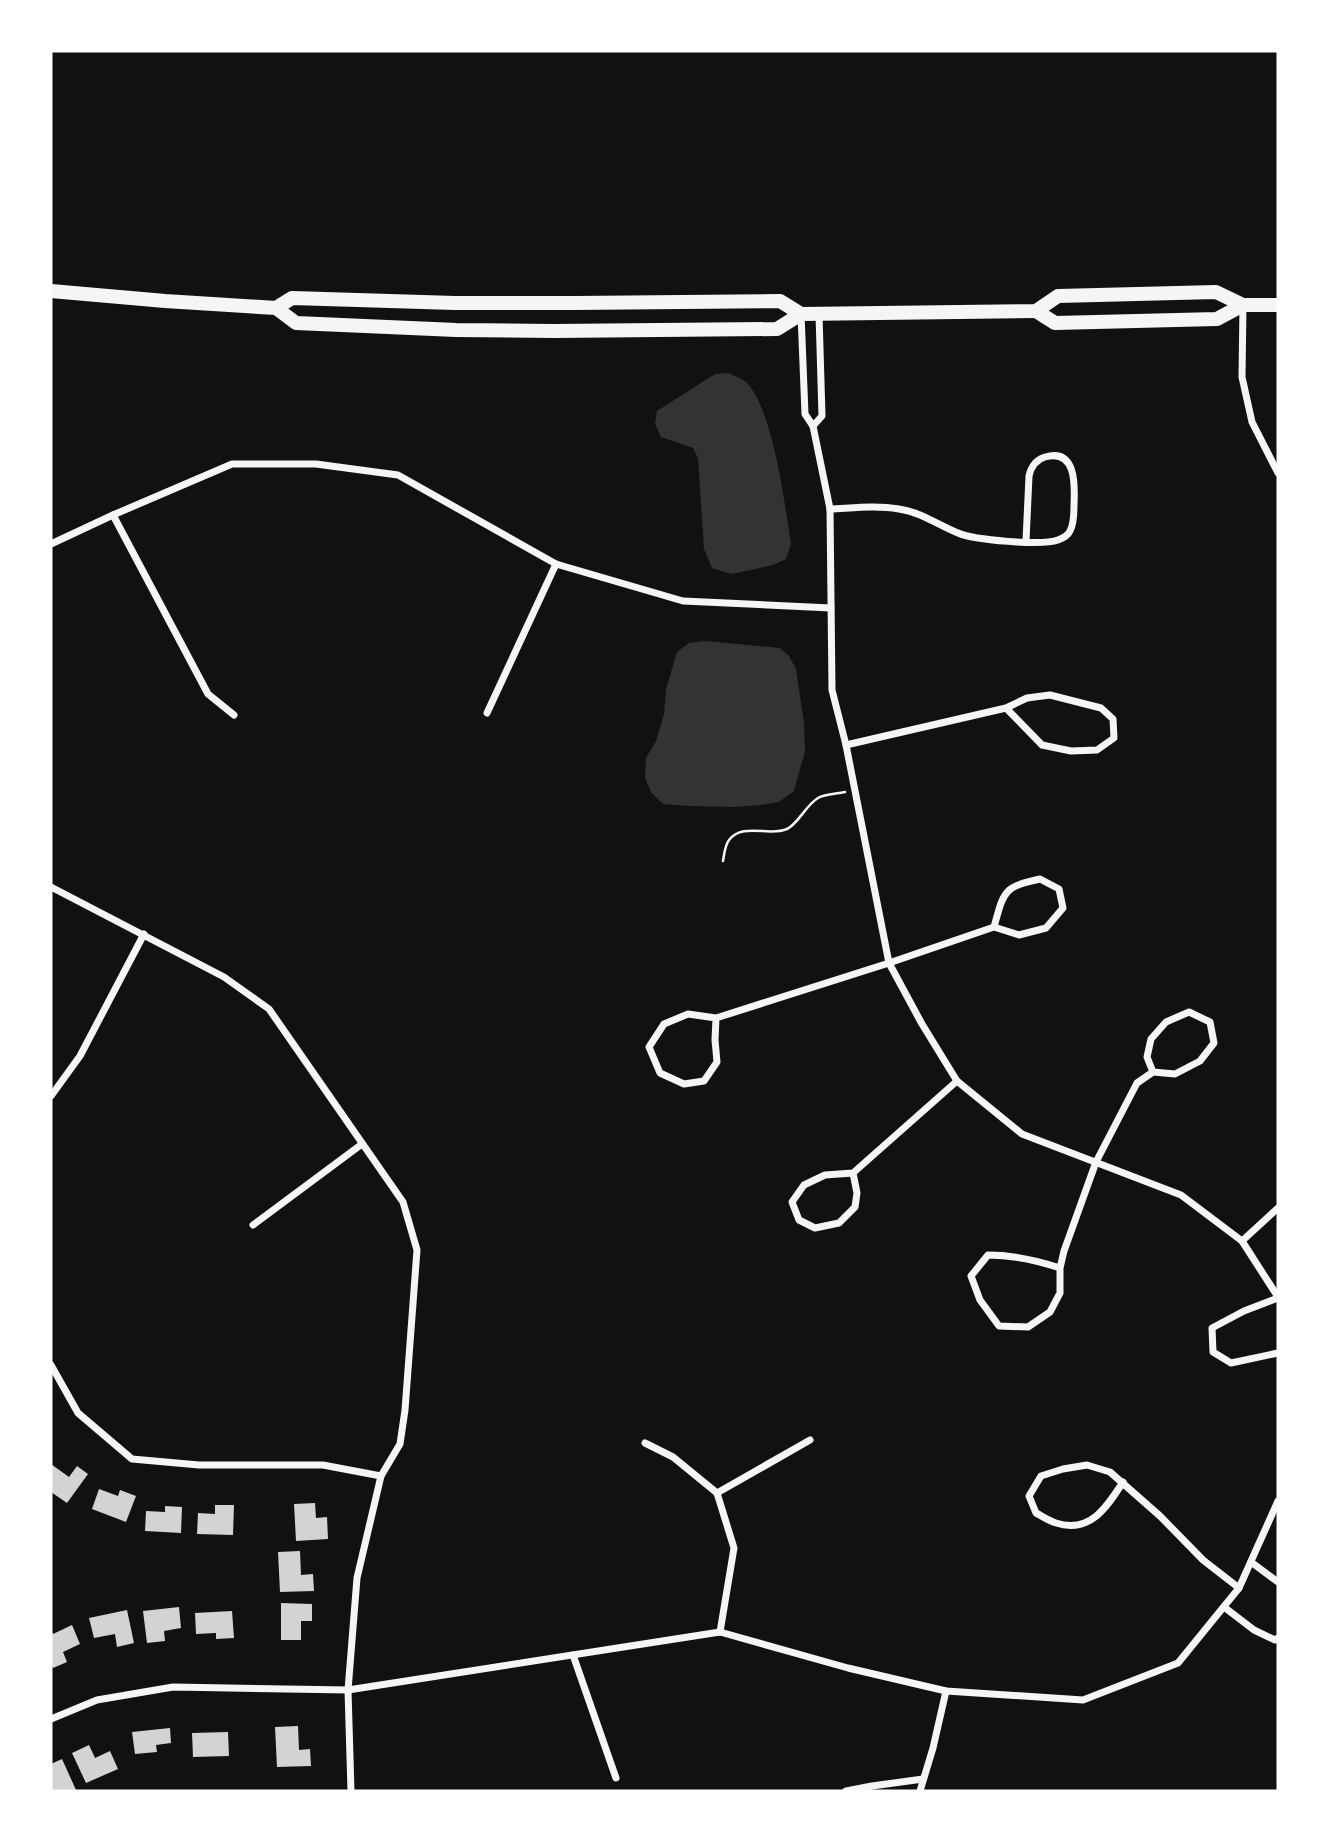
<svg xmlns="http://www.w3.org/2000/svg" width="1329" height="1842" font-family="Signika,sans-serif">
  <style>
    .water { fill: #333 }
    .building { fill: #d3d3d3 }
    .lines { fill: none; stroke-linecap: round; stroke-linejoin: round }
    .path { stroke: #f5f5f5; stroke-width: 2.5 }
    .minor { stroke: #f5f5f5; stroke-width: 7 }
    .primary { stroke: #f5f5f5; stroke-width: 14 }
  </style>
  <rect width="100%" height="100%" fill="#111"/>
  <g class="water">
    <path d="M728,373c6,3 14,5 19,10 26,27 38,122 44,161l-5,15 -13,6 -41,9 -20,-6 -8,-19 -6,-91 -5,-10 -32,-11 -6,-13 2,-13 58,-37z"/>
    <polygon points="705,641 780,648 789,656 796,669 804,723 805,751 794,791 779,802 761,805 733,807 689,806 663,804 651,792 645,778 646,758 656,741 664,714 666,689 677,652 689,643"/>
  </g>
  <g class="building">
    <polygon points="51,1464 69,1477 77,1466 88,1474 67,1503 51,1492"/>
    <polygon points="99,1489 118,1496 120,1490 136,1496 126,1522 92,1509"/>
    <polygon points="315,1503 316,1518 327,1517 328,1539 296,1541 294,1504"/>
    <polygon points="215,1505 234,1505 233,1535 197,1534 198,1513 215,1514"/>
    <polygon points="165,1506 182,1507 181,1533 145,1531 146,1511 165,1512"/>
    <polygon points="300,1551 301,1575 313,1574 314,1591 280,1592 278,1552"/>
    <polygon points="281,1603 312,1604 312,1621 301,1621 301,1640 281,1640"/>
    <polygon points="179,1607 181,1628 164,1631 165,1641 147,1643 143,1611"/>
    <polygon points="127,1610 134,1643 117,1647 115,1634 94,1638 89,1618"/>
    <polygon points="232,1611 234,1638 216,1639 216,1633 196,1634 195,1613"/>
    <polygon points="72,1625 80,1644 63,1652 67,1662 53,1668 51,1663 51,1630 53,1634"/>
    <polygon points="298,1726 299,1750 310,1749 311,1766 277,1767 275,1727"/>
    <polygon points="170,1728 171,1743 156,1745 157,1752 135,1754 132,1732"/>
    <polygon points="228,1732 229,1756 193,1757 192,1733"/>
    <polygon points="89,1745 95,1758 110,1751 118,1769 86,1783 72,1753"/>
    <polygon points="62,1759 76,1790 73,1791 51,1791 52,1778 51,1764"/>
  </g>
  <g class="lines">
    <path class="path" d="M723,861c1,-6 2,-16 6,-21 14,-18 40,-3 58,-11 11,-5 19,-24 31,-31 7,-4 18,-4 27,-6"/>
    <g class="minor">
      <polyline points="1243,306 1242,377 1252,422 1278,473"/>
      <polyline points="801,314 805,414 813,426 830,509 832,690 846,745 889,963 922,1024 957,1081 1022,1134 1181,1195 1242,1241 1278,1297"/>
      <polyline points="813,426 822,416 819,314"/>
      <path d="M830,509c23,-1 46,-4 69,0 22,3 39,16 59,24 16,7 84,13 100,7 5,-2 10,-4 12,-9 4,-7 4,-18 4,-26 1,-21 2,-57 -29,-48 -10,3 -14,10 -16,19l-3,65"/>
      <polyline points="113,515 208,694 234,715"/>
      <polyline points="51,544 113,515 232,464 316,464 398,475 556,564 683,601 831,608"/>
      <polyline points="487,713 556,564"/>
      <polyline points="846,745 1006,708 1042,745 1071,751 1097,750 1114,738 1113,719 1101,708 1050,695 1027,698 1006,708"/>
      <polyline points="51,887 224,977 269,1009 403,1202 417,1250 405,1410 400,1444 381,1476 357,1578 348,1690 351,1791"/>
      <path d="M716,1018l-1,22 2,22 -13,19 -20,3 -24,-11 -11,-26 15,-23 24,-10 28,4 173,-55 105,-36 25,8 27,-7 17,-20 -4,-19 -19,-10c-37,8 -36,12 -46,48"/>
      <polyline points="51,1096 80,1056 144,934"/>
      <polyline points="853,1173 857,1193 855,1207 839,1223 815,1228 799,1220 792,1202 804,1185 825,1175 853,1173 957,1081"/>
      <polyline points="253,1225 362,1144"/>
      <polyline points="1242,1241 1278,1208"/>
      <path d="M1060,1268v25l-10,19 -22,15 -29,-1 -19,-26 -9,-24 17,-21c26,0 48,5 72,13l4,-17 32,-89 41,-79 16,-11 22,2 25,-13 14,-18 -4,-21 -21,-10 -23,10 -15,17 -4,18 6,15"/>
      <polyline points="1278,1298 1244,1311 1212,1328 1213,1352 1231,1363 1278,1353"/>
      <polyline points="51,1365 78,1413 132,1459 199,1465 323,1465 381,1476"/>
      <polyline points="645,1443 673,1457 717,1493 734,1548 720,1632"/>
      <path d="M1123,1482c-16,25 -33,52 -67,41 -7,-2 -14,-7 -20,-10l-7,-17 12,-20 22,-7 24,-4 23,7 50,44 43,44 36,28"/>
      <polyline points="717,1493 810,1440"/>
      <polyline points="1251,1562 1278,1582"/>
      <polyline points="1224,1607 1254,1630 1275,1640 1278,1638"/>
      <polyline points="573,1655 616,1778"/>
      <polyline points="51,1719 97,1700 173,1687 348,1690 720,1632 848,1668 946,1691 1083,1700 1178,1663 1239,1588 1278,1501"/>
      <polyline points="846,1791 872,1786 923,1779"/>
      <polyline points="920,1791 933,1748 946,1691"/>
    </g>
    <g class="primary">
      <polyline points="51,291 165,301 276,308 296,323 456,330 554,331 777,329 801,314 1036,311 1058,296 1216,292 1243,305 1278,305"/>
      <polyline points="276,308 292,298 455,303 574,303 780,301 801,314"/>
      <polyline points="1036,311 1055,323 1217,319 1243,305"/>
    </g>
  </g>
  <rect width="1329" height="1842" fill="none" stroke="#ffffff" stroke-width="105"/>
</svg>
